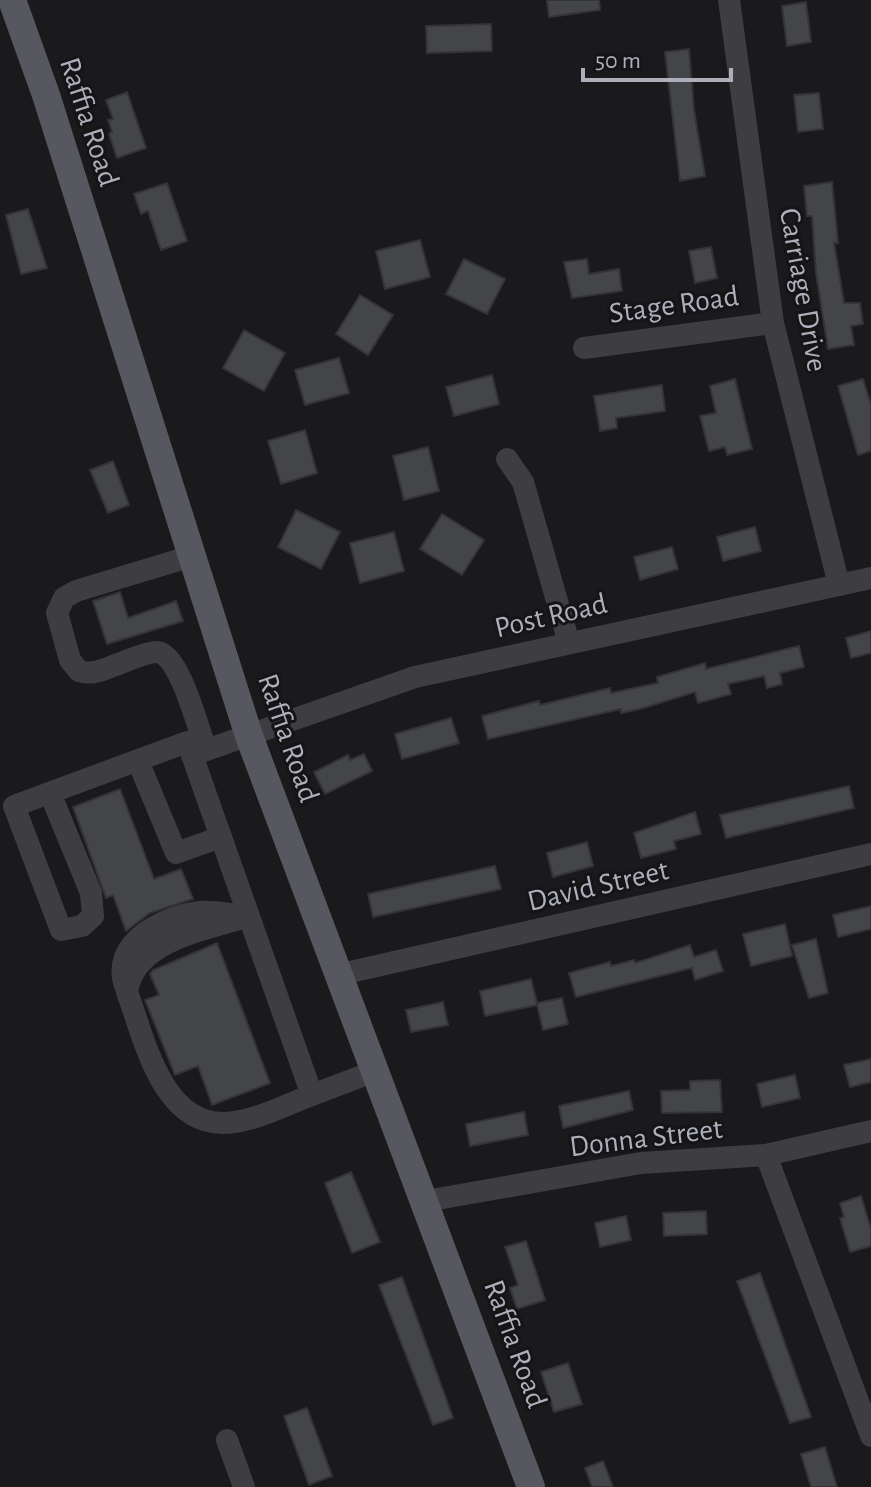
<svg xmlns="http://www.w3.org/2000/svg" width="871" height="1487" font-family="'Alegreya Sans',sans-serif">
  <style>
    .building { fill: #444548; stroke: #343437; stroke-width: 2 }
    .lines { fill: none; stroke-linecap: round; stroke-linejoin: round }
    .minor { stroke: #3d3d42; stroke-width: 22 }
    .major { stroke: #57585f; stroke-width: 28 }
    .labels { text-anchor: middle; dominant-baseline: central; stroke-width: 6; stroke-linejoin: round; paint-order: stroke }
    .street-label { font-size: 30px; fill: #adb0ba; stroke: #151417 }
  </style>
  <rect width="100%" height="100%" fill="#1a191b"/>
  <g class="building">
    <polygon points="547,0 599,0 600,10 549,17"/>
    <polygon points="806,2 811,42 787,46 782,6"/>
    <polygon points="491,24 492,51 427,53 426,26"/>
    <polygon points="689,49 694,110 705,176 680,181 665,52"/>
    <polygon points="127,92 146,148 117,158 109,134 112,132 108,120 113,119 106,100"/>
    <polygon points="819,93 823,129 798,132 794,95"/>
    <polygon points="832,182 838,243 834,243 844,303 860,303 863,324 851,326 854,345 828,349 816,273 812,216 807,216 804,186"/>
    <polygon points="167,183 187,241 161,250 148,211 141,214 134,194"/>
    <polygon points="28,209 47,268 21,274 6,215"/>
    <polygon points="420,240 430,277 385,289 376,251"/>
    <polygon points="711,247 717,278 695,283 689,251"/>
    <polygon points="464,259 505,279 487,314 446,294"/>
    <polygon points="587,259 589,274 619,269 622,291 572,298 564,262"/>
    <polygon points="360,295 393,315 368,355 336,334"/>
    <polygon points="244,330 285,353 264,391 223,368"/>
    <polygon points="339,358 349,393 305,405 295,370"/>
    <polygon points="492,375 499,404 454,416 446,387"/>
    <polygon points="735,379 752,449 727,455 725,447 709,451 700,416 716,413 710,386"/>
    <polygon points="863,379 871,405 871,451 858,455 838,386"/>
    <polygon points="662,385 665,411 616,418 617,428 600,431 594,396"/>
    <polygon points="305,430 317,473 281,484 268,441"/>
    <polygon points="428,447 439,491 404,500 393,456"/>
    <polygon points="113,461 129,505 108,513 90,470"/>
    <polygon points="296,510 340,532 321,569 278,547"/>
    <polygon points="442,514 484,540 462,575 420,549"/>
    <polygon points="755,527 761,551 723,561 717,537"/>
    <polygon points="394,532 404,571 360,583 350,543"/>
    <polygon points="672,547 678,569 640,580 634,557"/>
    <polygon points="120,592 128,618 176,601 183,621 107,644 93,601"/>
    <polygon points="871,631 871,653 851,658 846,638"/>
    <polygon points="799,646 804,667 780,673 782,684 767,688 764,676 728,684 731,694 698,703 695,692 640,709 621,713 621,709 488,739 482,716 539,701 540,705 610,688 611,693 658,683 657,677 705,663 706,669"/>
    <polygon points="451,718 459,743 402,759 395,734"/>
    <polygon points="364,754 372,771 325,794 314,772 348,755 350,760"/>
    <polygon points="849,786 854,808 726,838 720,815"/>
    <polygon points="120,789 154,879 181,869 193,899 150,913 126,931 113,895 106,898 73,807"/>
    <polygon points="695,812 701,834 674,841 676,849 641,858 634,833"/>
    <polygon points="587,842 593,866 553,877 547,853"/>
    <polygon points="495,866 501,889 373,917 368,894"/>
    <polygon points="871,906 871,929 838,937 833,915"/>
    <polygon points="785,924 792,956 751,966 743,934"/>
    <polygon points="816,939 828,993 809,998 792,945"/>
    <polygon points="217,943 270,1083 212,1105 198,1066 175,1075 145,1000 159,995 150,974 153,970"/>
    <polygon points="690,945 694,957 716,950 723,971 695,980 692,968 576,997 569,973 610,962 611,966 634,960 635,963"/>
    <polygon points="531,979 537,1003 562,998 568,1024 543,1030 537,1005 485,1016 480,991"/>
    <polygon points="443,1002 448,1025 411,1032 406,1010"/>
    <polygon points="871,1059 871,1082 850,1087 844,1065"/>
    <polygon points="795,1075 800,1098 762,1107 757,1084"/>
    <polygon points="720,1080 722,1112 662,1113 661,1091 690,1090 690,1081"/>
    <polygon points="629,1091 633,1110 563,1128 559,1106"/>
    <polygon points="524,1112 528,1135 470,1146 466,1124"/>
    <polygon points="351,1172 380,1242 352,1253 325,1183"/>
    <polygon points="861,1196 871,1229 871,1246 850,1252 840,1218 844,1217 840,1203"/>
    <polygon points="706,1211 707,1234 664,1236 663,1213"/>
    <polygon points="626,1216 631,1240 600,1247 595,1223"/>
    <polygon points="526,1241 545,1300 517,1309 510,1288 518,1285 505,1247"/>
    <polygon points="760,1273 811,1417 790,1423 737,1281"/>
    <polygon points="402,1277 453,1418 433,1425 379,1285"/>
    <polygon points="568,1363 582,1404 554,1412 541,1372"/>
    <polygon points="307,1408 332,1476 309,1485 284,1416"/>
    <polygon points="825,1447 837,1487 811,1487 801,1454"/>
    <polygon points="603,1461 613,1487 592,1487 585,1468"/>
  </g>
  <g class="lines">
    <g class="minor">
      <polyline points="729,0 773,323 839,585"/>
      <polyline points="584,348 773,323"/>
      <polyline points="507,459 523,482 569,643"/>
      <path d="M192,556l-116,35 -12,7 -7,15 13,47 9,11c15,5 27,-3 42,-8 11,-4 25,-11 36,-11 22,0 42,79 49,98"/>
      <polyline points="138,761 176,853 221,837"/>
      <polyline points="50,793 91,893 93,916 82,926 61,930 14,806 187,742 192,755"/>
      <path d="M248,916c-41,14 -114,24 -121,76 17,45 34,131 96,131 29,0 62,-18 89,-28"/>
      <polyline points="337,975 871,854"/>
      <path d="M125,986c-15,-43 38,-70 75,-74 13,-1 27,2 39,3"/>
      <polyline points="375,1071 312,1095 192,755 415,677 871,578"/>
      <polyline points="766,1155 871,1436"/>
      <polyline points="426,1201 641,1163 766,1155 871,1131"/>
      <polyline points="227,1440 244,1487"/>
    </g>
    <polyline class="major" points="12,0 46,95 249,736 531,1487"/>
  </g>
  <g class="labels">
    <g class="street-label">
      <text transform="translate(89 122) rotate(72)">Raffia Road</text>
      <text transform="translate(803 290) rotate(80)">Carriage Drive</text>
      <text transform="translate(674 305) rotate(-8)">Stage Road</text>
      <text transform="translate(551 616) rotate(-13)">Post Road</text>
      <text transform="translate(288 738) rotate(71)">Raffia Road</text>
      <text transform="translate(598 886) rotate(-13)">David Street</text>
      <text transform="translate(646 1138) rotate(-7)">Donna Street</text>
      <text transform="translate(515 1344) rotate(70)">Raffia Road</text>
    </g>
  </g>
  <path d="M583 68v12h148v-12" fill="none" stroke="#adb0ba" stroke-width="4"/>
  <text x="595" y="68" font-size="24" fill="#adb0ba" stroke="#151417" stroke-width="6" paint-order="stroke">50 m</text>
</svg>
